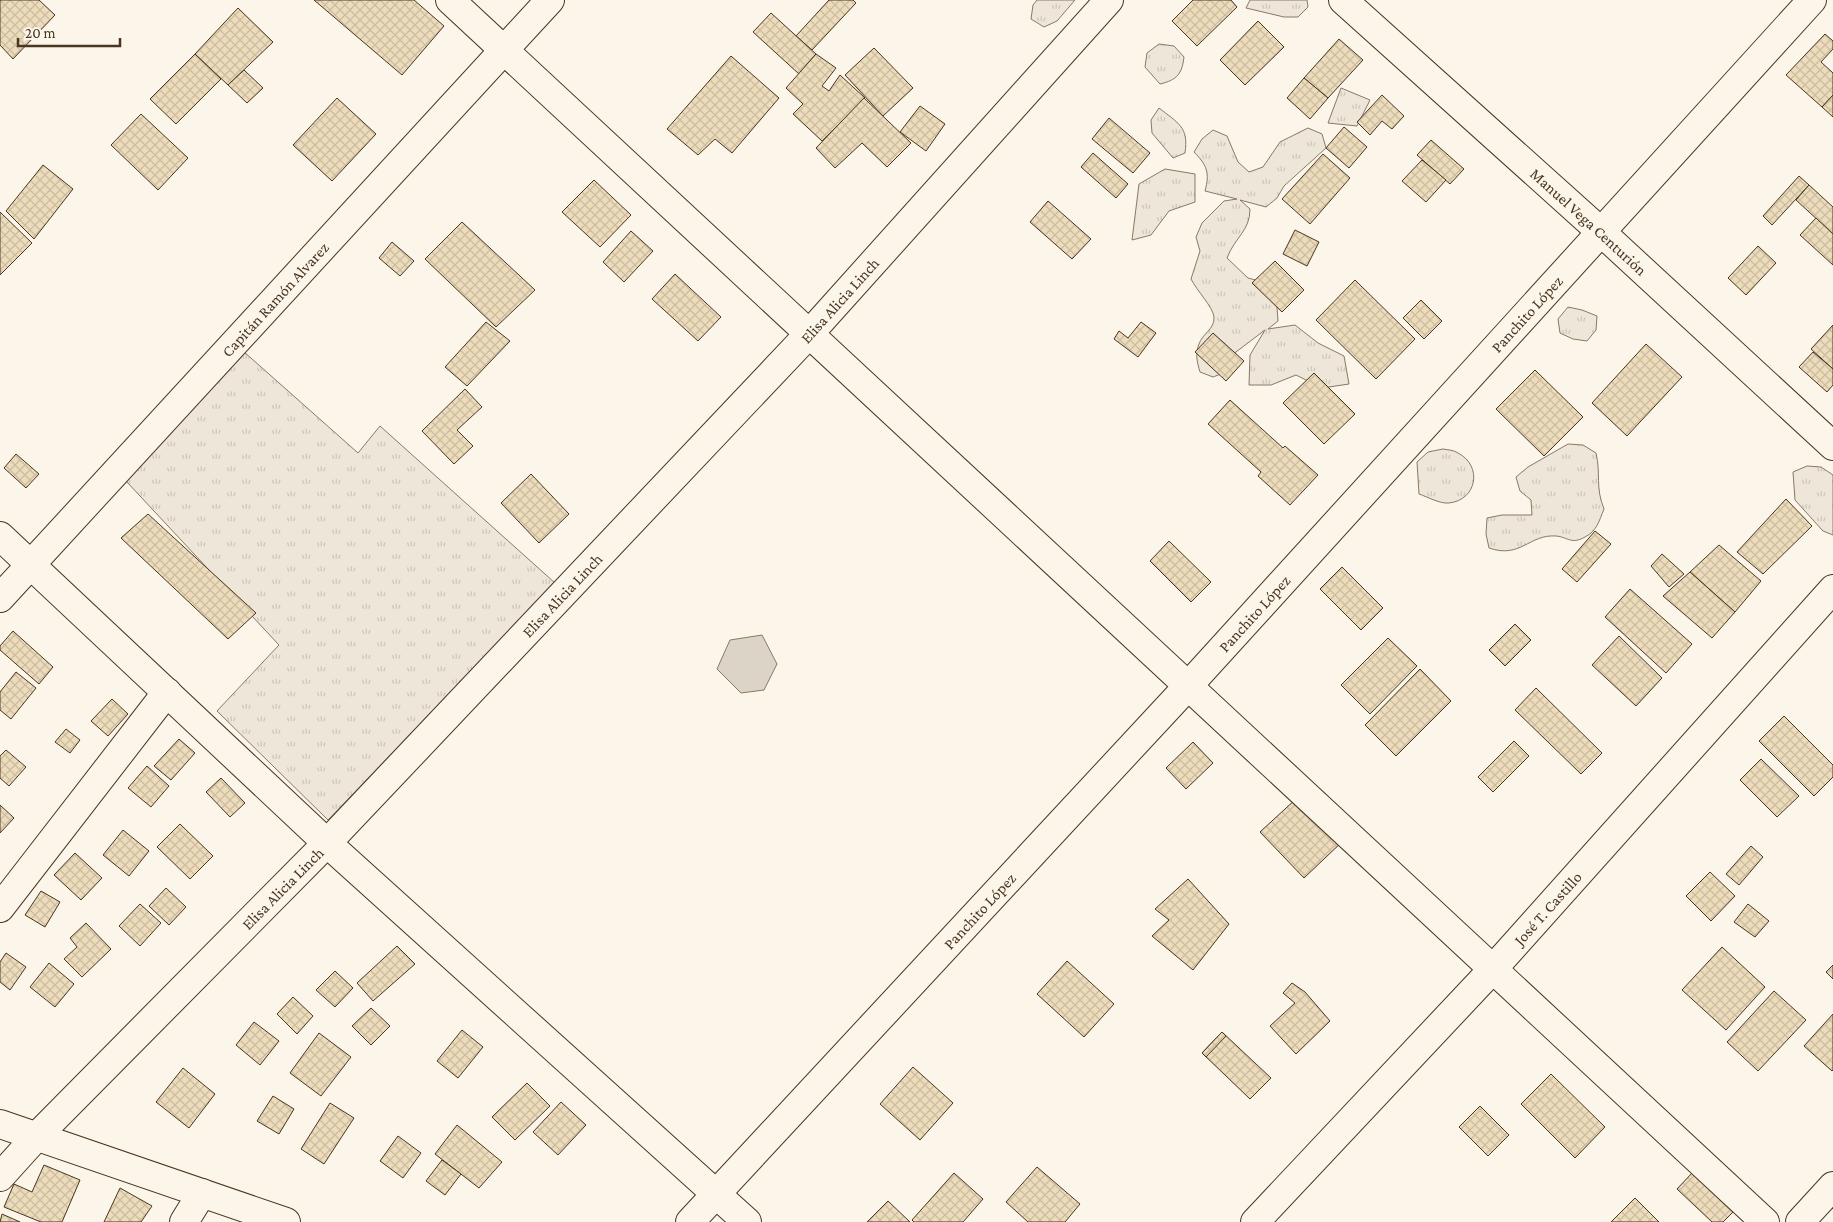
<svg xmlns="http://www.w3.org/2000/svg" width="1833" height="1222" font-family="'Crimson Pro',serif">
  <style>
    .grass { fill: url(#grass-tufts); stroke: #887966 }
    .water { fill: #dcd4c6; stroke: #887966 }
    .building { fill: url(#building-cross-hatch); stroke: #4a3520 }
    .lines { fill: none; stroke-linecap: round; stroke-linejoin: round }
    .minor-casing { stroke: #4a3520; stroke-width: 30 }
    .minor { stroke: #fbf6e9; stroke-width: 28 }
    .labels { text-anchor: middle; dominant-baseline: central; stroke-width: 4; stroke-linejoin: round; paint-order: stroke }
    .street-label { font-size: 16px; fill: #4a3520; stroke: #fbf6e9 }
  </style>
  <defs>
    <pattern id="grass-tufts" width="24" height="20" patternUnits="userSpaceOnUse" patternTransform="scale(1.25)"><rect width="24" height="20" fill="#ede6d9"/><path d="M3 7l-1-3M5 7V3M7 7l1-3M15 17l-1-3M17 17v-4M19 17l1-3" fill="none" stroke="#cdc6ba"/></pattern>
    <pattern id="building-cross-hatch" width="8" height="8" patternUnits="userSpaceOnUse" patternTransform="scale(1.25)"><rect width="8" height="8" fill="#ecdcbc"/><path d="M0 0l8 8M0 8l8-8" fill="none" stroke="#ccbda1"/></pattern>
  </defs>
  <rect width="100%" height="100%" fill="#fbf6e9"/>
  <g class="grass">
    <polygon points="1037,0 1075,0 1057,21 1044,27 1031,19 1033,5"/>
    <polygon points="1250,0 1307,0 1308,7 1298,17 1284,17 1246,8"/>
    <path d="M1159,44l15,2 10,11c-2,17 -7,23 -24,27l-15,-17 2,-14z"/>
    <polygon points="1341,88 1370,100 1357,126 1328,123"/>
    <path d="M1159,108c19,15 30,19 26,45l-12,5 -21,-25 -1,-13z"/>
    <path d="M1308,128l14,6 4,14 -42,38 -7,12 -11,9 -26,-7 10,9c0,22 -15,28 -23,49l21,20 15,4 14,25 1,14 -10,8 27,-4 23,18 26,13 5,28 -27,4 -26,-13 -25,10h-22l1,-30 15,-25 -37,28 -2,14 -13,5 -13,-5c-3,-10 -5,-19 -1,-28 3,-10 16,-15 15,-27 -1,-10 -17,-26 -23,-38l9,-28 -4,-14 6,-14 22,-22 13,-2 -32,-8c5,-18 2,-26 -11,-39l8,-13 11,-9 14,6 11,26 11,10 14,-5 17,-25z"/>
    <polygon points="1165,169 1195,174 1195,202 1169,211 1151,235 1132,240 1139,184"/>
    <polygon points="1568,307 1582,310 1597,316 1596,330 1587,341 1573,339 1560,333 1558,319"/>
    <polygon points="243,351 358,453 380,426 555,583 328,820 217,711 279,645 126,481"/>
    <path d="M1568,444l15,1 13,8c5,21 -1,34 8,56 -5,12 -7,22 -19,28 -14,8 -17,0 -29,-1 -27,-2 -35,23 -67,12l-3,-14 1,-16 15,-3h30l-1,-15 -11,-9 -4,-14 12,-10z"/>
    <path d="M1443,449c5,1 11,1 15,4 25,13 19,47 -9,50 -9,1 -21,-6 -30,-9l-2,-32 11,-10z"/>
    <polygon points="1807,466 1821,467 1833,475 1833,535 1823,531 1795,500 1793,472"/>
  </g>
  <polygon class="water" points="762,635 777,664 764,690 741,693 717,669 730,640"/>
  <g class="building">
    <polygon points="0,0 39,0 55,15 13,59 0,45"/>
    <polygon points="314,0 414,0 444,26 402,75"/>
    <polygon points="829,0 853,0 856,3 812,50 796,36"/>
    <polygon points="1193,0 1231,0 1237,7 1197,46 1172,21"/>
    <polygon points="238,8 273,42 228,85 195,54"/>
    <polygon points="771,13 816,54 799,74 753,32"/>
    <polygon points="1258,21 1284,47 1245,85 1220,60"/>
    <polygon points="1825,34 1833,41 1833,49 1821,62 1833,73 1833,95 1822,107 1786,75"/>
    <polygon points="1339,39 1363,60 1328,98 1304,78"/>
    <polygon points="874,48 913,88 883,116 845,75"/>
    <polygon points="195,54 221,79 176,124 150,99"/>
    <polygon points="816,54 836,68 822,86 829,91 840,75 865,98 822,141 793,114 803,104 786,88"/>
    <polygon points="731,56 779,98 732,153 715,139 698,155 667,129"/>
    <polygon points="244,70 263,88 247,103 228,85"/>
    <polygon points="1304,78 1328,98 1310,119 1287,98"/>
    <polygon points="1382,95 1404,116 1392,129 1382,121 1370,135 1357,122"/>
    <polygon points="1833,95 1833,117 1822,107"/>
    <polygon points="337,98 376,134 332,181 293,145"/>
    <polygon points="864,98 911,143 887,167 862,143 835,168 816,148"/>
    <polygon points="920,106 945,124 926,151 900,132"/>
    <polygon points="141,114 188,158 158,190 111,145"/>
    <polygon points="1109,118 1150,153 1133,173 1092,139"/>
    <polygon points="1344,127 1367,147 1349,168 1326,148"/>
    <polygon points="1431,140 1464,169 1450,184 1417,155"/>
    <polygon points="1093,153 1128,184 1116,198 1081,167"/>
    <polygon points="1323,154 1350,178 1310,224 1282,199"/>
    <polygon points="1422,160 1446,180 1426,202 1402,181"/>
    <polygon points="43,165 73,189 34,239 6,211"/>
    <polygon points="1799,176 1809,185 1772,225 1763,216"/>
    <polygon points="594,180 631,215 600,247 562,212"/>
    <polygon points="1809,185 1833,207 1833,234 1796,200"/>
    <polygon points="1048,201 1091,239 1072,259 1030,222"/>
    <polygon points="0,212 32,243 0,275"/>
    <polygon points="1816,218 1833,234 1833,265 1800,235"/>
    <polygon points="462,222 535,290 496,327 425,259"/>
    <polygon points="1295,230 1319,242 1307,266 1283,254"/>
    <polygon points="631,231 653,251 624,282 603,262"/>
    <polygon points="392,242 414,261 400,276 379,258"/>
    <polygon points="1758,246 1776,263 1746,295 1728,278"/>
    <polygon points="1275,261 1304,290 1282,312 1252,283"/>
    <polygon points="675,274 721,317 698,341 652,299"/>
    <polygon points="1355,280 1415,339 1376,379 1316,320"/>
    <polygon points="1421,300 1442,321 1424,339 1403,318"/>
    <polygon points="486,322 510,341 467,386 445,367"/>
    <polygon points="1141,322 1156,333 1138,357 1114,339 1119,331 1128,338"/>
    <polygon points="1833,325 1833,369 1811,349"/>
    <polygon points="1213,333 1244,361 1226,381 1195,352"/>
    <polygon points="1646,344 1682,377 1627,436 1592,403"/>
    <polygon points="1813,352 1833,369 1833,385 1827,392 1799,367"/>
    <polygon points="1535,370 1583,417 1544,456 1496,409"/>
    <polygon points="1314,373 1355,414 1324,444 1283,403"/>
    <polygon points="465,389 482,407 457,430 473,446 454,464 422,431"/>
    <polygon points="1230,400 1283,448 1285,446 1318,475 1290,505 1258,476 1261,472 1208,424"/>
    <polygon points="16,454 39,474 26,488 4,468"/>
    <polygon points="531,474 569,514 539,543 501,503"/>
    <polygon points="1786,499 1812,526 1763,574 1737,552"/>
    <polygon points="148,514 256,613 228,639 121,538"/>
    <polygon points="1595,531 1611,544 1577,582 1562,569"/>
    <polygon points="1169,541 1211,582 1191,602 1150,561"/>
    <polygon points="1719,545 1761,581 1735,612 1690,572"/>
    <polygon points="1662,554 1684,574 1669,587 1651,566"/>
    <polygon points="1342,567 1383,608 1361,630 1320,589"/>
    <polygon points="1690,572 1735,612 1712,638 1663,596"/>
    <polygon points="1630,589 1692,644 1666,673 1605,617"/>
    <polygon points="1515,624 1531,640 1505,666 1489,650"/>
    <polygon points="13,631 53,667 39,684 0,650 0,646"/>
    <polygon points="1619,636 1662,678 1636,706 1592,665"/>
    <polygon points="1388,638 1417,666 1370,714 1341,685"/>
    <polygon points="1420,669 1451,701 1396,756 1365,725"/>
    <polygon points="16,672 36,688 11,719 0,710 0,692"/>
    <polygon points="1536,688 1602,753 1581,774 1515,710"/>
    <polygon points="112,699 128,714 108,736 91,721"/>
    <polygon points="1784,716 1833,765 1833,777 1814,796 1759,741"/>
    <polygon points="66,729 80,740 70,753 55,742"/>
    <polygon points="179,739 195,753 171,780 154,766"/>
    <polygon points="1514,741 1529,756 1493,792 1478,777"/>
    <polygon points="1193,742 1213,763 1186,789 1166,768"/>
    <polygon points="6,750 26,767 9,786 0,778 0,756"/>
    <polygon points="1761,759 1799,796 1777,817 1740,780"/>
    <polygon points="147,766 169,786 151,807 128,788"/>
    <polygon points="221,778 245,803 230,817 206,792"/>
    <polygon points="1297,798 1344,840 1304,878 1260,832"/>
    <polygon points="0,805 14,818 0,833"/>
    <polygon points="180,824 213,856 190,879 157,847"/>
    <polygon points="123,830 149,851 129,876 103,855"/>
    <polygon points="1751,846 1763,857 1739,885 1726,874"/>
    <polygon points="75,853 102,878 81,900 54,875"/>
    <polygon points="1710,872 1735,896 1711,921 1686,896"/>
    <polygon points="1188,879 1229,924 1193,970 1152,936 1169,920 1155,909"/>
    <polygon points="166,888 186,907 169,925 149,906"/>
    <polygon points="41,891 60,902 45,927 25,915"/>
    <polygon points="140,904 161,923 140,946 119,926"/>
    <polygon points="1748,904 1769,921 1755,937 1734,922"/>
    <polygon points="86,923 111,949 82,977 64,959 77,947 70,938"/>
    <polygon points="397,946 415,964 373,1001 357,983"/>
    <polygon points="1722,947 1765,987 1726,1030 1682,990"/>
    <polygon points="6,953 26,967 10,990 0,982 0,962"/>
    <polygon points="1067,961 1114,1004 1084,1037 1037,994"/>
    <polygon points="49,963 74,984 55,1007 30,987"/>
    <polygon points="1833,965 1833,979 1826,972"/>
    <polygon points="335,971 353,988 335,1007 316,990"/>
    <polygon points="1292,983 1305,992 1330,1021 1296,1054 1270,1026 1295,1003 1283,993"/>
    <polygon points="1774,991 1806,1020 1758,1071 1727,1042"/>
    <polygon points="293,997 313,1016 297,1034 277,1014"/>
    <polygon points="371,1008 390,1026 371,1045 352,1026"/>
    <polygon points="1833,1014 1833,1070 1832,1071 1804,1046"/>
    <polygon points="254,1022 279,1041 260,1065 236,1045"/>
    <polygon points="462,1030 483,1047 458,1078 437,1061"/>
    <polygon points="1222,1032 1271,1078 1250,1099 1202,1053"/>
    <polygon points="1222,1032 1226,1036 1206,1057 1202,1053"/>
    <polygon points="319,1033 351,1057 321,1096 290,1073"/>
    <polygon points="913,1067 953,1103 920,1140 880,1104"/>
    <polygon points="183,1068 215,1094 189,1128 156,1102"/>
    <polygon points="1551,1074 1605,1127 1575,1158 1521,1104"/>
    <polygon points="527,1083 550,1106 515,1140 492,1117"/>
    <polygon points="273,1096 294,1109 279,1134 257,1121"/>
    <polygon points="561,1102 586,1125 558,1155 533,1132"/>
    <polygon points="330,1103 354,1118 324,1164 301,1149"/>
    <polygon points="1480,1106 1509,1135 1488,1156 1459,1127"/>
    <polygon points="457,1125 502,1162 479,1188 435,1154"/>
    <polygon points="398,1136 421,1153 403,1178 380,1161"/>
    <polygon points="442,1160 461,1174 445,1195 426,1181"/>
    <polygon points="44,1165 80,1180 62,1222 41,1222 4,1207 14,1184 32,1192"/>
    <polygon points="1037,1167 1080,1204 1065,1222 1028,1222 1006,1202"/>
    <polygon points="1693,1172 1733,1212 1723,1222 1712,1222 1677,1189"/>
    <polygon points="954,1173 983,1199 963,1222 914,1222 912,1220"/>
    <polygon points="120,1188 152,1206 141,1222 104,1222"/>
    <polygon points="1635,1198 1659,1222 1611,1222"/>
    <polygon points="888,1201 910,1222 867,1222"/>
    <polygon points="2,1214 20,1222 0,1222"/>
  </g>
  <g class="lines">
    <defs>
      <g id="minor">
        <polyline points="450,0 1765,1222"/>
        <path id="s1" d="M1343,0l257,231 233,215"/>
        <polyline points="0,536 327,843 747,1222"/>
        <path id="s2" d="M0,598l550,-598"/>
        <polyline points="0,908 167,692"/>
        <polyline points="0,1124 286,1222"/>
        <path id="s3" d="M0,1177l37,-41 290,-293 482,-509 300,-334"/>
        <polyline points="184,1222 202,1193"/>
        <path id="s4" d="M690,1222l498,-536 624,-686"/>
        <path id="s5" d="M1255,1222l237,-252 341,-381"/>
        <polyline points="1800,1222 1833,1186"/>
      </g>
    </defs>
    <use href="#minor" class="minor-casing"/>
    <use href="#minor" class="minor"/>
  </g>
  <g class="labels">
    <g class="street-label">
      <text stroke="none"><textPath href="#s1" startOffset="331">Manuel Vega Centurión</textPath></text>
      <text stroke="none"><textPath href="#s2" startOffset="406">Capitán Ramón Alvarez</textPath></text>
      <text stroke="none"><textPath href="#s3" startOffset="1214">Elisa Alicia Linch</textPath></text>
      <text stroke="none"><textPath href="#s4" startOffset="1235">Panchito López</textPath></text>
      <text stroke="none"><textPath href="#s3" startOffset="809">Elisa Alicia Linch</textPath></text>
      <text stroke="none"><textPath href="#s4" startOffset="830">Panchito López</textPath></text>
      <text stroke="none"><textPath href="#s3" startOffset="404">Elisa Alicia Linch</textPath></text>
      <text stroke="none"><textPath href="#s5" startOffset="429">José T. Castillo</textPath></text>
      <text stroke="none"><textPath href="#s4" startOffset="425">Panchito López</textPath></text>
    </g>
  </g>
  <path d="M18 38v8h102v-8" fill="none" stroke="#4a3520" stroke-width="2.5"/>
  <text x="25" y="38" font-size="15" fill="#4a3520" stroke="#fbf6e9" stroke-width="4" paint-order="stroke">20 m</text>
</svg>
